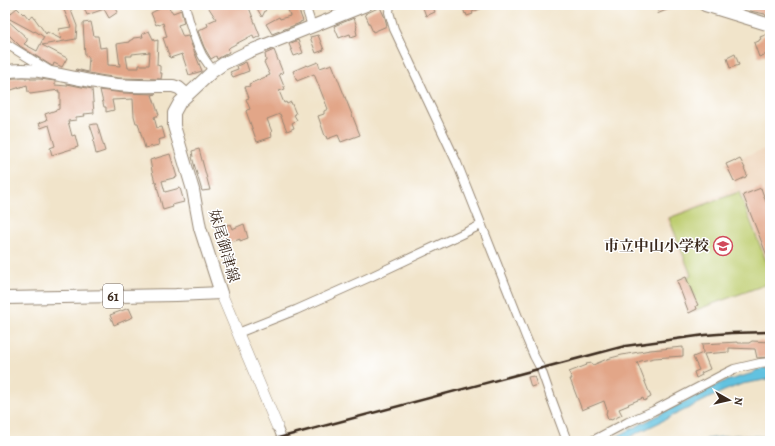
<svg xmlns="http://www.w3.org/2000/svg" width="775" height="446" font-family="Alegreya,'Noto Serif JP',serif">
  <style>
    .built { fill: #efd6bc }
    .green { fill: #becd70; stroke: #7c7c47 }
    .water { fill: #62c2e0; stroke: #4e767f }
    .building { fill: #e2a688; fill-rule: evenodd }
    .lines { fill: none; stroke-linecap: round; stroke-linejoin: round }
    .street-casing { stroke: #968774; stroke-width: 10 }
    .secondary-casing { stroke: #968774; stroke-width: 12 }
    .primary-casing { stroke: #968774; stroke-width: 14 }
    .street { stroke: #fff; stroke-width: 8 }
    .secondary { stroke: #fff; stroke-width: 11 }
    .primary { stroke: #fff; stroke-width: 12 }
    .rail { stroke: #3b2a1e; stroke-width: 2.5 }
    .labels { text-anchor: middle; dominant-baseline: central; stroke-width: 3; stroke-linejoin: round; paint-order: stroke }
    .shield { fill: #fff; stroke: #766a62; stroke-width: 1 }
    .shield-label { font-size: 14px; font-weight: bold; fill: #3b2a1e }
    .street-label { font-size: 15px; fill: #3b2a1e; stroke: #fff }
    .poi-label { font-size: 15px; font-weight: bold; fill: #3b2a1e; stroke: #fff; text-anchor: end }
  </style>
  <rect width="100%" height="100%" fill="#fff"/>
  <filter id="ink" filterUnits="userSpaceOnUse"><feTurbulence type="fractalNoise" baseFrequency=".025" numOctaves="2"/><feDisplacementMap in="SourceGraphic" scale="8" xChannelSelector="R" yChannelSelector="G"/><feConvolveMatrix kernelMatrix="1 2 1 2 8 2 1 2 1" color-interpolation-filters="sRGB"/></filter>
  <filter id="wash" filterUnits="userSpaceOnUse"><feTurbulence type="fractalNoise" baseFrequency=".012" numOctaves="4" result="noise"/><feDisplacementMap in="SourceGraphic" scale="16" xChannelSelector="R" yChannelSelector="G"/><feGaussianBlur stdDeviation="0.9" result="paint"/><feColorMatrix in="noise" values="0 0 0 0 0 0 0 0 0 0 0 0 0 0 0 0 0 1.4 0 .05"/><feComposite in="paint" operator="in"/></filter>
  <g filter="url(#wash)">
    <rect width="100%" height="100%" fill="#f1e4ca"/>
    <polygon class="built" points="770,147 770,284 689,314 675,281 688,275 666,218 736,188 726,163"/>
    <polygon class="green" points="739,192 770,271 770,283 690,312 686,302 695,297 687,277 691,275 669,218"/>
    <g class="water">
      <polygon points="770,368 770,379 742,384 724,391 621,441 608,441 723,382 753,373 756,370"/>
      <polygon points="736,435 770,437 770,441 706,441 706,439"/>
    </g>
    <g id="blocks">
      <g class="building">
        <polygon points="62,5 69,5 77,26 76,39 42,45 67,58 62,67 54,63 53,66 52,66 20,46 9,35 6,38 5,38 5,18 27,38 27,41 24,44 37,51 44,37 35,31 34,32 6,17 17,8 23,14 24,13 29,19 33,16 46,34 47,32 61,39 59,29 71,27"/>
        <polygon points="83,5 114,5 118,12 109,18 104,9 87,15"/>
        <polygon points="158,5 168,5 170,10 171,10 173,13 181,10 184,23 178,25 183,37 188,36 202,71 189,75 182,54 170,58 163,38 167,37 163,23 159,25 158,24 156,25 151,13 159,9"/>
        <polygon points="207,5 248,5 260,36 254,39 253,35 230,47 228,49 229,52 226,54 217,59 216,56 211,59 204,47 198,31 208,26 207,23 216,19"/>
        <polygon points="255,5 268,5 262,17"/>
        <polygon points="287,5 298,5 300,10 299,11 303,21 300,22 300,23 272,34 266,24 279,17 280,19 290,16"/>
        <polygon points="422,5 432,5 435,12 426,16"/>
        <polygon points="462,5 488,5 488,6 472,12 473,14 467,16 466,13 465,14"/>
        <polygon points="660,5 678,5 657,14"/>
        <polygon points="751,5 757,5 766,7 767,5 770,5 770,17 765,15 765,14 750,11"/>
        <polygon points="380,7 385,18 387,26 373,32 365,14"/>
        <polygon points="354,18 357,27 356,28 357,29 356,30 357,35 351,37 350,34 339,38 334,26"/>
        <path d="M91,22l3,14h4l2,12 7,-1 1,18 12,1 -3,-22 12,-2v-1l4,-2v-1l10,-1 -1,-3 7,-3 5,10 4,-1 -1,25 3,1v7h2l-1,6 -42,-1 -20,-3 -24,-5 1,-1 12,3 1,-15 -4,-1 -2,-33zM150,52l-1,13h-10v3h-11l-2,-12h6v-2z"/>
        <polygon points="770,33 770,53 759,57 754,43 759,41 759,40 761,39 760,37"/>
        <polygon points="318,35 324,50 316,53 310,37"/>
        <polygon points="298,40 303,53 294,56 289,44"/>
        <polygon points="274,50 283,73 279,74 285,89 279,91 284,103 286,102 287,104 291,102 296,114 294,115 297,120 292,123 294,128 287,131 280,114 267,119 272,132 271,132 272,137 257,142 246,111 247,110 250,109 246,99 249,98 245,87 250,86 249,84 270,75 264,62 266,61 265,54"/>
        <polygon points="735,54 739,65 730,68 727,58"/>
        <polygon points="246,62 249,71 233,77 230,72 238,69 237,66"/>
        <polygon points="318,62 320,68 332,64 360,135 341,142 338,135 327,139 326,136 325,136 318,116 324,114 324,111 328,109 314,74 297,81 293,71 307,65 308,66"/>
        <polygon points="15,78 30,78 30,79 40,79 55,81 55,85 67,86 67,84 92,89 94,113 84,114 85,116 76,117 76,120 68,121 72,136 75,135 78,147 52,155 50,148 55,146 49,125 41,128 39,123 47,120 45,114 59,109 59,104 60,105 60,92 58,92 59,90 30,94 29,92 28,92 27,85 5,92 5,79"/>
        <polygon points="100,90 124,93 156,94 152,95 159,115 154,117 157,128 162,127 165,138 158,140 159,145 145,148 138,123 136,123 134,116 133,99 112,100 114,110 106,112 106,107 104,107"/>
        <polygon points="95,124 97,124 105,151 96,154 93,140 95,140 90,125"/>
        <polygon points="199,149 210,190 202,191 192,157 193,157 192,151"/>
        <polygon points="170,154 177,177 162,181 165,192 180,188 184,202 172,205 173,207 163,210 156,182 155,182 152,171 150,160"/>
        <polygon points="740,159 745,168 744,168 747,175 746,176 746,177 735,182 735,181 734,181 726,164 735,160 736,161"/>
        <polygon points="761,188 766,202 770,200 770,263 743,195"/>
        <polygon points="230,224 232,229 244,224 248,238 240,241 240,239 224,245 218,228"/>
        <polygon points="686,277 695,299 698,305 696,306 697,309 689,313 677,281"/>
        <polygon points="129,308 133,317 114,325 110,315"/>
        <polygon points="752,341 770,342 770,357 757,358 755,349 729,348 729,352 704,354 710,369 701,373 702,375 696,378 694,372 699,370 693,357 703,353 702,344 738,342 738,343 749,343"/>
        <polygon points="683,347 683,356 654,358 637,362 651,397 644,401 643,398 628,404 629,405 619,409 622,415 611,420 610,419 608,420 606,414 607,410 604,401 582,410 570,379 572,379 569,372 587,365 586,364 592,363 593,365 607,359 622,355 650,350"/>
        <polygon points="534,376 537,385 531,387 528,377"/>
      </g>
    </g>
  </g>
  <g filter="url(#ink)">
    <use href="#blocks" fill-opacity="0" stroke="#968774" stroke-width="1"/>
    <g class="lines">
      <defs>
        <g id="street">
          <path d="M185,5c4,17 9,34 17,50 3,5 7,10 11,16"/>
          <polyline points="305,5 312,26"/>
          <polyline points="390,5 389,12 394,29 457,163 526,337 534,356 541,369 550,395 567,441"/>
          <polyline points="5,6 7,5"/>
          <polyline points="5,43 50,71"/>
          <polyline points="238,333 296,310 370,277 481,225"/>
          <polyline points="277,426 283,441"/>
          <polyline points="592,441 628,422 653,411 722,375 734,369 760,363 770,362"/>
        </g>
        <polyline id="secondary" points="221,293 277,426"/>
        <g id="primary">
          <polyline points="705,5 770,25"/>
          <path d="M5,72c12,-3 22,-2 34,-1 26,4 52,12 79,14 18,2 37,1 55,1l6,2 8,7"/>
          <polyline points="5,298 176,295 221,293 200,228 193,190 174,126 174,113 180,102 213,71 223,64 248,52 366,5"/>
        </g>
      </defs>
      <use href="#street" class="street-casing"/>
      <use href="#secondary" class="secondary-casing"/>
      <use href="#primary" class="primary-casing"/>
      <use href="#street" class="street"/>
      <use href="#secondary" class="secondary"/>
      <use href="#primary" class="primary"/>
      <polyline class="rail" points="267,441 625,346 705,335 731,333 770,332"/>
    </g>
  </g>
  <defs>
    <symbol id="school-ring" viewBox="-11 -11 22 22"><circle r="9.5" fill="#fff" stroke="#d1495b" stroke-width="1.5"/><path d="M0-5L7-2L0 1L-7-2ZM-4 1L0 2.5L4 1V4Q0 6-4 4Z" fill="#d1495b"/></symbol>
  </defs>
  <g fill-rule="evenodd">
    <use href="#school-ring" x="712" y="235" width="22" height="22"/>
  </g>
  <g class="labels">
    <rect class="shield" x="103" y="284" width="20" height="24" rx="3"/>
    <g class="shield-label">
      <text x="113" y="296">61</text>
    </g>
    <g class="street-label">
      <text transform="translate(224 246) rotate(74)">妹尾御津線</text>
    </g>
    <g class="poi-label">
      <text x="709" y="246">市立中山小学校</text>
    </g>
  </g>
  <rect width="775" height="446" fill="none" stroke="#fff" stroke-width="20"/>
  <g transform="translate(729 400) rotate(98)" stroke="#ffffff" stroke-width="3" paint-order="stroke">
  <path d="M0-3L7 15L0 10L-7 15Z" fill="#3b2a1e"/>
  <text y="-6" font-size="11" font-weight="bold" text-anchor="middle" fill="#3b2a1e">N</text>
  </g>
</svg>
